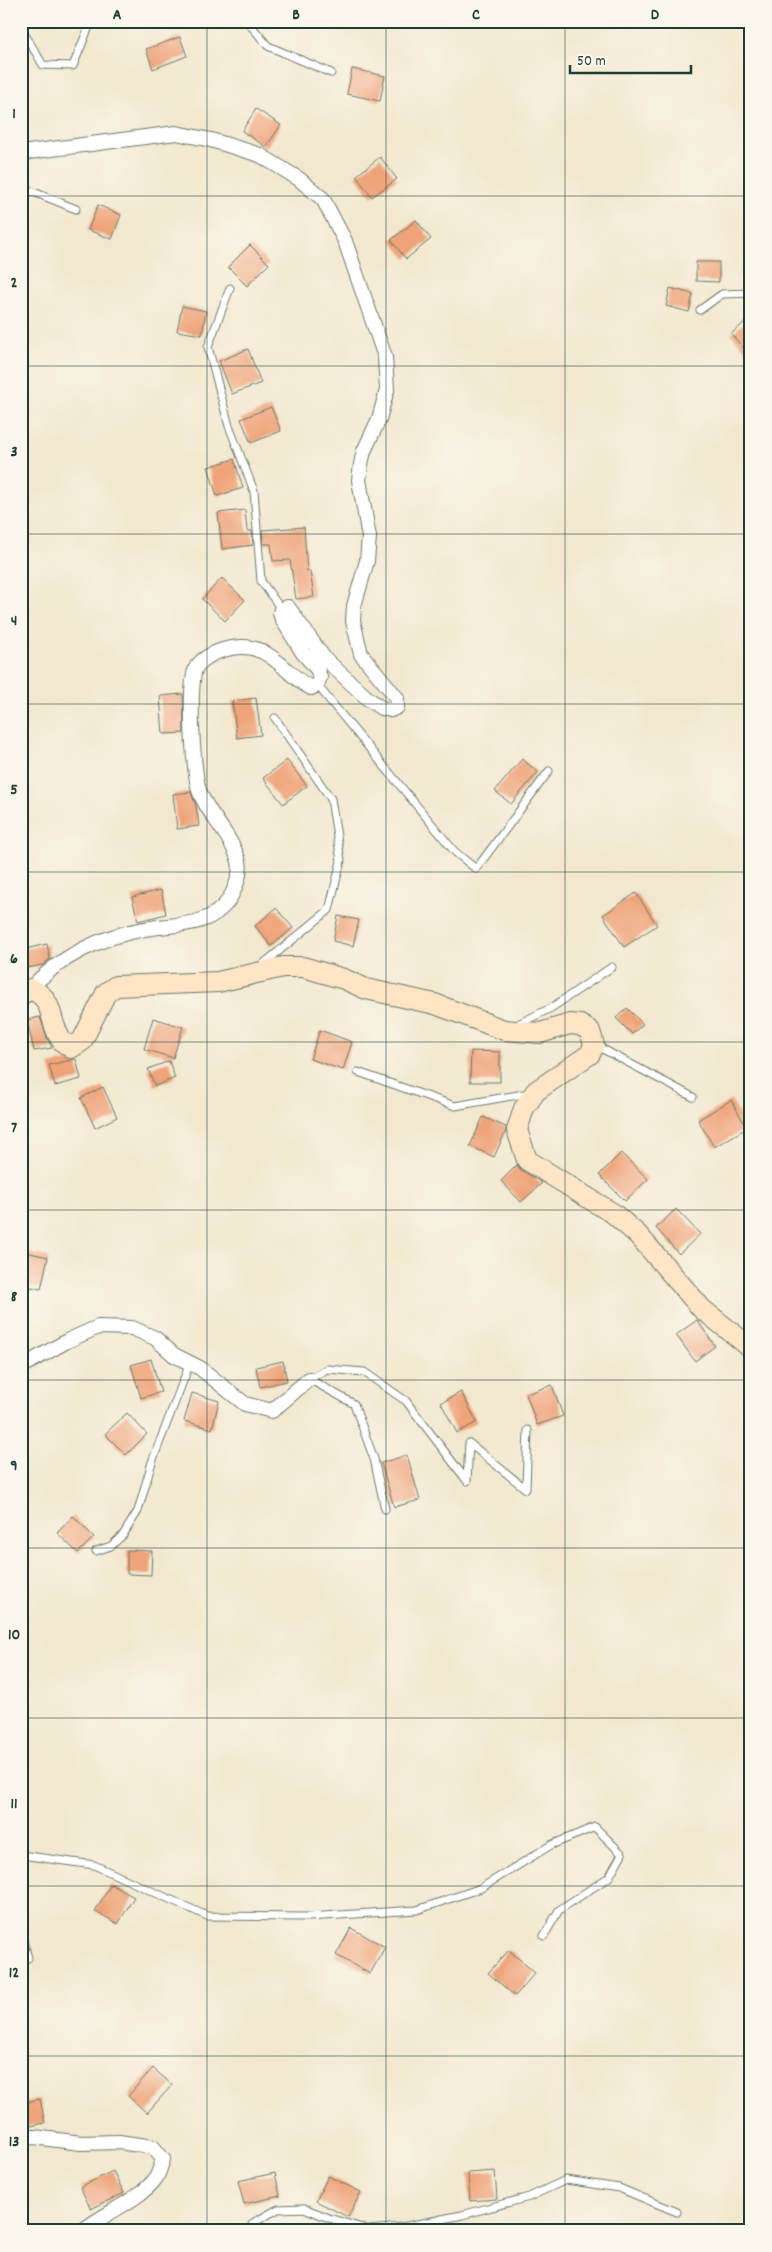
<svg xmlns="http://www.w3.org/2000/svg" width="772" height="2252" font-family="Dekko,sans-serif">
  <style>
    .building { fill: #efa378 }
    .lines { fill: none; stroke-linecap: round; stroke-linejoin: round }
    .lane-casing { stroke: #69796a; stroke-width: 9 }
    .street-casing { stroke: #69796a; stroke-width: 16 }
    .secondary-casing { stroke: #69796a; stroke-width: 22 }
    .lane { stroke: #fff; stroke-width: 7 }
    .street { stroke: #fff; stroke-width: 14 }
    .secondary { stroke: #fee5c5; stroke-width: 20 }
    .grid { fill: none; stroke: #1f3d34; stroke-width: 1; stroke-opacity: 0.55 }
    .neatline { fill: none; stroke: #1f3d34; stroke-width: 2 }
    .grid-label { font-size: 16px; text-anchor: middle; font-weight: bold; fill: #1f3d34 }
  </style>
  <rect width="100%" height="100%" fill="#fbf7ec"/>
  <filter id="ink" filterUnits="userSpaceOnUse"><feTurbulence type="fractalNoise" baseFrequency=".02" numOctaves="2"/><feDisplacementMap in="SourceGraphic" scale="10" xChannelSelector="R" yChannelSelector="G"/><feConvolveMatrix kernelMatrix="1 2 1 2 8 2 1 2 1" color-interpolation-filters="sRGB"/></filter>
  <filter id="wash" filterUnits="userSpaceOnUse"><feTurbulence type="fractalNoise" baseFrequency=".0096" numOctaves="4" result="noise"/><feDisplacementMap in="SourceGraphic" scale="20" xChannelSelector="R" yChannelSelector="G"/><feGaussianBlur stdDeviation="1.12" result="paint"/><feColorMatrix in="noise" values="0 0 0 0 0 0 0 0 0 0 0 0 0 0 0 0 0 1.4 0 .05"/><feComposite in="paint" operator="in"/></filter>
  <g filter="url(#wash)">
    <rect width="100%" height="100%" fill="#f2e8cf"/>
    <g id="blocks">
      <g class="building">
        <polygon points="180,37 187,56 153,69 146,49"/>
        <polygon points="352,69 385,76 380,101 347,94"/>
        <polygon points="256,109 281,125 266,147 242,131"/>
        <polygon points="380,157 397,179 372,197 356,176"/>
        <polygon points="98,205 121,215 112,239 88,230"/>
        <polygon points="416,220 431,239 406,259 391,240"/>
        <polygon points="250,245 269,264 247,286 228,267"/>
        <polygon points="696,262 719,262 719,282 696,281"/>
        <polygon points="670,288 693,294 689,312 666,306"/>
        <polygon points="182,306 206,311 202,335 177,331"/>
        <polygon points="751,317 751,356 731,334"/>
        <polygon points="248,349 261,383 232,394 219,361"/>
        <polygon points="271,407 281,431 251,443 241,419"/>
        <polygon points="234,459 243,488 217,496 208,467"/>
        <polygon points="245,510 247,531 252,531 253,545 222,549 218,513"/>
        <polygon points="304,527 307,571 310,571 314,597 296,599 290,560 273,561 271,544 263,544 262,530"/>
        <polygon points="222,578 245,600 225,621 202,599"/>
        <polygon points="183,694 184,733 163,734 160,696"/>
        <polygon points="256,698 261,735 237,738 232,701"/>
        <polygon points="522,759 538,772 511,804 495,791"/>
        <polygon points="287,760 307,786 283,804 263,778"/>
        <polygon points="191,792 196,806 199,826 177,829 173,794"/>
        <polygon points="161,890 166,914 138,921 132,897"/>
        <polygon points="636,893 657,925 624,947 603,915"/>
        <polygon points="276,908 293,928 271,946 255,926"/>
        <polygon points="338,916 359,920 353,946 333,941"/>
        <polygon points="47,944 50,959 43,965 21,969 21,950"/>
        <polygon points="627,1008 643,1024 632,1034 616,1018"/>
        <polygon points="40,1017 47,1038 52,1048 34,1051 27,1020"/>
        <polygon points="153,1018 183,1027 173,1058 144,1049"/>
        <polygon points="320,1030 352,1042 343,1070 310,1059"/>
        <polygon points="471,1051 500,1052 500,1082 470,1082"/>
        <polygon points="76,1059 81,1079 55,1086 49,1065"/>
        <polygon points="169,1061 175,1078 155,1086 148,1069"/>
        <polygon points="103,1087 117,1117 95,1128 81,1098"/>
        <polygon points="731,1100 747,1128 714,1147 698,1120"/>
        <polygon points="483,1117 506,1127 506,1131 494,1157 470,1146"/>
        <polygon points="621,1153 648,1179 625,1201 599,1175"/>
        <polygon points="517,1165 521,1170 542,1183 521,1202 501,1181"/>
        <polygon points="676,1209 700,1234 679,1254 656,1228"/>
        <polygon points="21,1251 48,1257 41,1289 21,1285"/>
        <polygon points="697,1320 715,1346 695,1361 676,1335"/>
        <polygon points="151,1359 161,1392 141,1398 131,1365"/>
        <polygon points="283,1361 287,1381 260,1387 256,1367"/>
        <polygon points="552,1385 563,1416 537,1425 526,1394"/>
        <polygon points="461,1392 477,1422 457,1433 441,1403"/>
        <polygon points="192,1393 219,1401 212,1429 184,1421"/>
        <polygon points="127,1413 147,1434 126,1455 105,1434"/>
        <polygon points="407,1455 420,1500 394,1507 381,1463"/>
        <polygon points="73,1516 94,1537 78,1553 57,1533"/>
        <polygon points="127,1550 152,1551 151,1575 127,1574"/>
        <polygon points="111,1884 134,1897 118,1924 95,1911"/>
        <polygon points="351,1928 385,1947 370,1974 336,1955"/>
        <polygon points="509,1950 535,1973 515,1996 488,1973"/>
        <polygon points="153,2068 172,2085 147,2113 128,2096"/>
        <polygon points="40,2099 45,2123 21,2128 21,2103"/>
        <polygon points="113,2171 124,2193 91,2209 80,2187"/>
        <polygon points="495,2171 497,2199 470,2201 468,2173"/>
        <polygon points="275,2173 280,2196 244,2204 238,2181"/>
        <polygon points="328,2176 361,2192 348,2217 316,2201"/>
      </g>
    </g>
  </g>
  <g filter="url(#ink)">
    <use href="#blocks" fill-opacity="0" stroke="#69796a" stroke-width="1"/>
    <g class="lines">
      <defs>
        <g id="lane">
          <polyline points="247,21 268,46 331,73"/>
          <polyline points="21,28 43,65 73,66 88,29 88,21"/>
          <polyline points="21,187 76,209"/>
          <polyline points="230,288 208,347 229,426 254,491 261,581 281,609"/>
          <polyline points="700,310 722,294 751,293"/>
          <polyline points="317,685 455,852 476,869 549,771"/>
          <polyline points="262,965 329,910 341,861 331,799 275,718"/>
          <polyline points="516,1025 551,1008 612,967"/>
          <polyline points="595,1045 693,1097"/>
          <polyline points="358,1072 455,1106 529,1093"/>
          <polyline points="309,1379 327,1369 364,1372 406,1401 467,1481 469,1443 526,1489 528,1430"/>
          <polyline points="309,1379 354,1404 374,1459 385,1509"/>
          <polyline points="96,1551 111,1546 123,1535 138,1511 152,1462 190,1363"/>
          <polyline points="21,1855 94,1865 207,1916 308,1917 417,1910 481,1888 551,1845 595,1827 622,1854 609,1877 559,1910 544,1936"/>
          <polyline points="21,1933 28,1958 21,1960"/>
          <polyline points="249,2231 253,2223 278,2209 304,2208 329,2218 369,2230 402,2227 462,2215 529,2197 566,2180 619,2188 677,2212"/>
        </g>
        <g id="street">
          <path d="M21,153l155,-20 35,7 49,15 39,24 24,20 22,42 40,116 2,33 -8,29 -15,32 -3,13 -2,16 10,57 -2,24 -13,45 -1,15 8,33 36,44v9l-6,3 -10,-2 -14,-10 -43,-40 -36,-51 -7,2 -1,4 2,6 21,34 14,16 3,8 -3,8 -6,3c-22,-11 -34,-34 -59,-40 -17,-4 -44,4 -55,18 -10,12 -4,111 3,127 10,24 32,43 39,69 3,11 -5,30 -11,39 -21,28 -53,22 -83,28 -43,7 -86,28 -115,60"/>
          <polyline points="21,1367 67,1341 98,1327 132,1328 155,1338 174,1355 200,1368 245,1404 272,1411 309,1379"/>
          <path d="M21,2138l13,-1 47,6 38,-1 34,5 10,12c-2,6 -4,14 -7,19 -16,22 -52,35 -74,53"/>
        </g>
        <path id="secondary" d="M21,995l9,-6c26,9 18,34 32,52 2,2 7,5 9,7l11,-7 24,-48 10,-7 102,-4 65,-15h20l41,12 22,10 69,15 69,26 36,3 30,-9 10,1 10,6 4,14 -4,9 -54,37 -12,17 -7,22 10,30 87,54 24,21 64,74 49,39"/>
      </defs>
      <use href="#lane" class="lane-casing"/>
      <use href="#street" class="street-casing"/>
      <use href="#secondary" class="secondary-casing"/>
      <use href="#lane" class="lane"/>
      <use href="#street" class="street"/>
      <use href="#secondary" class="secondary"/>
    </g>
  </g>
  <path class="grid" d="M207,21v2210M386,21v2210M565,21v2210M21,196h730M21,366h730M21,534h730M21,704h730M21,872h730M21,1042h730M21,1210h730M21,1380h730M21,1548h730M21,1718h730M21,1886h730M21,2056h730"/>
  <rect width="772" height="2252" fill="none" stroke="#fbf7ec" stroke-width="55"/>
  <path d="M570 65v8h121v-8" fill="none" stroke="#1f3d34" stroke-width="2.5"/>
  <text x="577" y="65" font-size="15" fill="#1f3d34" stroke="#fbf7ec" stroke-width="4" paint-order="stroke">50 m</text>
  <rect x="28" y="28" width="716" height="2196" class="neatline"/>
  <g class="grid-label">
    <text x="117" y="19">A</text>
    <text x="296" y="19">B</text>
    <text x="476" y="19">C</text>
    <text x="655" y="19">D</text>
    <text x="14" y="118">1</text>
    <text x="14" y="287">2</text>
    <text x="14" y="456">3</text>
    <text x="14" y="625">4</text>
    <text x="14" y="794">5</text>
    <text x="14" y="963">6</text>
    <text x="14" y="1132">7</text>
    <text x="14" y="1301">8</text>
    <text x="14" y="1470">9</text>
    <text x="14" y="1639">10</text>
    <text x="14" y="1808">11</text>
    <text x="14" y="1977">12</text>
    <text x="14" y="2146">13</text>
  </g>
</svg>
